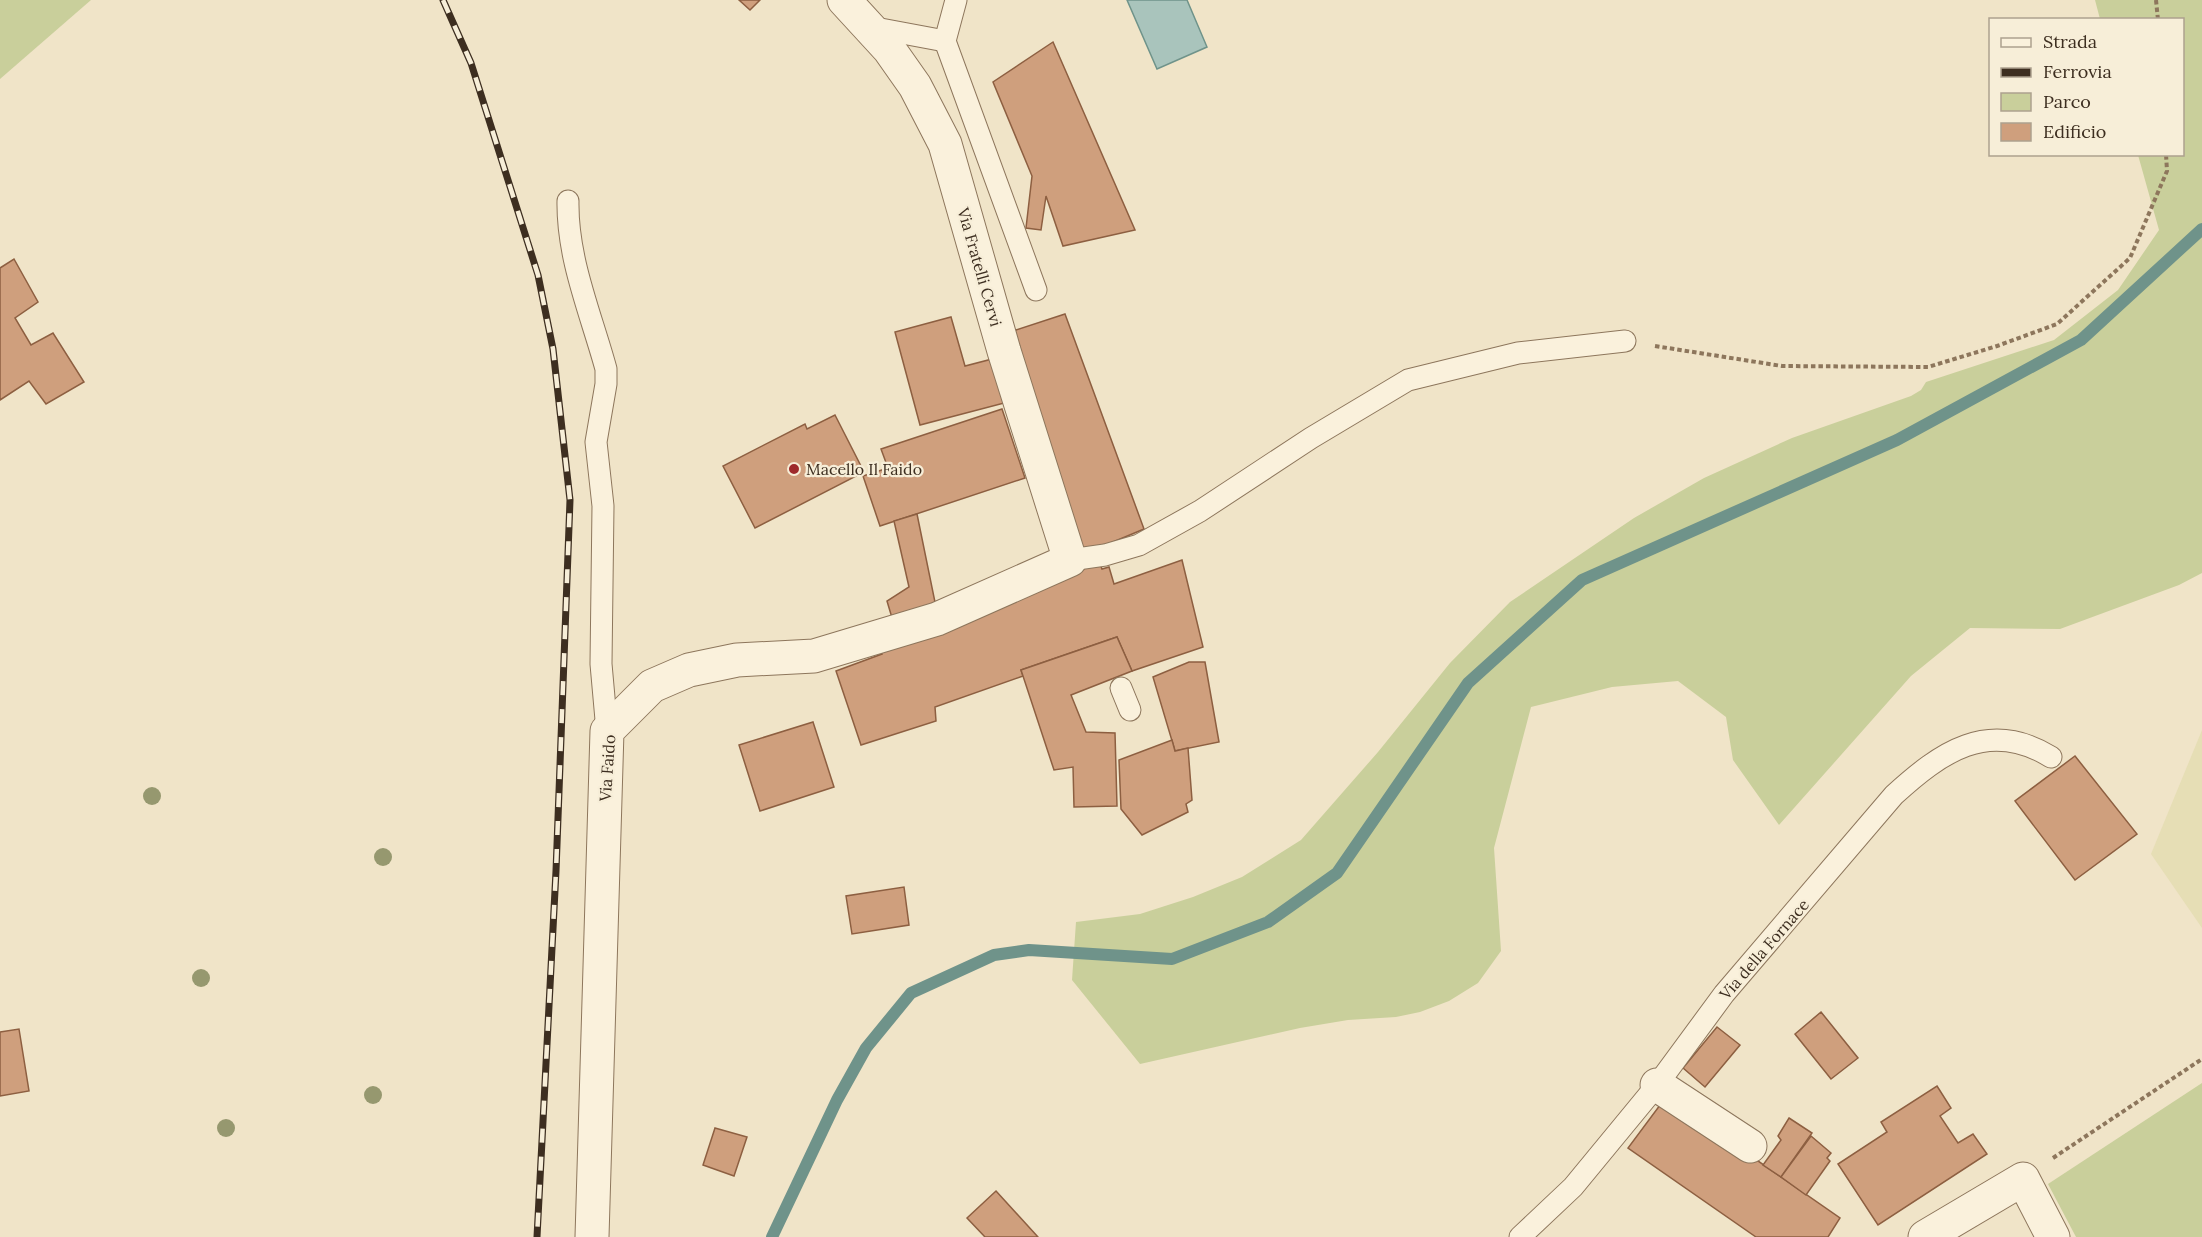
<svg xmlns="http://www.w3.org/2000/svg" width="2202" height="1237" font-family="Lora,serif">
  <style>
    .farmland { fill: #e6deb5 }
    .green { fill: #c9cf9b }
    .water { fill: #a9c4bc; stroke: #6f938a; stroke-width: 1.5 }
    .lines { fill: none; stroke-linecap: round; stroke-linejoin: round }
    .stream { stroke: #6f938a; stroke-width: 12 }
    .building { fill: #cf9f7d; stroke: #8d5f41; stroke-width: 1.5 }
    .lane-casing { stroke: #8d765c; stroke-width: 23 }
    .street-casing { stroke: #8d765c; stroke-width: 35 }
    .path { stroke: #8d765c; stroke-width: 4; stroke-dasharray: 4.5 3; stroke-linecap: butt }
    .lane { stroke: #faf1dc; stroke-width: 21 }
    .street { stroke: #faf1dc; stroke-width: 33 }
    .rail-casing { stroke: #3d2e20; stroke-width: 7 }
    .rail { stroke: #f7eed8; stroke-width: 4.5; stroke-dasharray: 14; stroke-linecap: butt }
    .tree { fill: #96986f }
    .poi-dot { fill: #9e2a2b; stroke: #f7eed8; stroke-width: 2 }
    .labels { text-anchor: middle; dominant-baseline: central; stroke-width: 4.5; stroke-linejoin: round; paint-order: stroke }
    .street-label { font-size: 16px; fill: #3d2e20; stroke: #f7eed8 }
    .poi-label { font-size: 16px; fill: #3d2e20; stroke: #f7eed8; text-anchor: start }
  </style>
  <rect width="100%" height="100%" fill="#f0e4c8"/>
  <polygon class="farmland" points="2202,730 2202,928 2151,854"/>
  <g class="green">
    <polygon points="0,0 91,0 0,79"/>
    <polygon points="2095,0 2202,0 2202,573 2179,585 2060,629 1970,628 1911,676 1779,825 1733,760 1726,717 1678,681 1612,687 1531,707 1494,848 1501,951 1478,983 1449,1001 1420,1012 1396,1017 1348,1020 1300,1028 1140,1064 1072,980 1076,922 1140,914 1193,897 1242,877 1301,840 1378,752 1450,663 1510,602 1634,518 1704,478 1792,438 1911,396 1921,390 1926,382 2054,340 2118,290 2159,230 2138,155 2182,154 2182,20 2100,19"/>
    <polygon points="2202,1083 2202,1237 2076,1237 2048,1184"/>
  </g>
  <polygon class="water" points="1127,0 1187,0 1207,47 1157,69"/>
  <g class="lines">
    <polyline class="stream" points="772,1237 837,1100 866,1048 911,993 994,955 1029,950 1172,959 1268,922 1337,873 1468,683 1582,580 1897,440 2081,340 2202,229"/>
  </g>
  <g class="building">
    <polygon points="739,0 760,0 750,10"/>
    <polygon points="1053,42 1135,230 1063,246 1046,196 1041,230 1026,228 1032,176 993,82"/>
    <polygon points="14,259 38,302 15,318 31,345 53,333 84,382 46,404 29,381 0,400 0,268"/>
    <polygon points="1065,314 1144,529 1082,555 1004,334"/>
    <polygon points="951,317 965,366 996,358 1008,402 920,425 895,332"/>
    <polygon points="1002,409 1025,478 880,526 863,476 888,468 881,449"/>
    <polygon points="835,415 864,472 755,528 723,466 805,424 807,429"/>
    <polygon points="917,514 936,607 895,628 887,601 909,587 894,521"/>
    <polygon points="1182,560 1203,647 1132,671 1117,637 1021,670 1023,676 935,707 936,721 861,745 836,671 882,654 877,644 1099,561 1102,569 1109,567 1114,584"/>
    <polygon points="1117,637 1132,671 1071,695 1086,732 1115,733 1117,806 1074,807 1073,767 1054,770 1021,670"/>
    <polygon points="1189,662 1205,662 1219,742 1175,751 1153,677"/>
    <polygon points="813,722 834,787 760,811 739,745"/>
    <polygon points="1172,740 1175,751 1188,748 1192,800 1186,804 1188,812 1142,835 1121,809 1119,760"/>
    <polygon points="2075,756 2137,834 2075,880 2015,801"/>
    <polygon points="904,887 909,925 852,934 846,896"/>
    <polygon points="1821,1012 1858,1058 1831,1079 1795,1034"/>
    <polygon points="1717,1027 1740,1045 1705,1087 1683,1068"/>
    <polygon points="19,1029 29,1091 0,1096 0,1032"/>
    <polygon points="1937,1086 1951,1108 1940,1116 1958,1143 1973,1134 1987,1154 1878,1225 1838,1164 1887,1132 1881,1122"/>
    <polygon points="1666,1097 1840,1218 1828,1237 1756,1237 1628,1148"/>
    <polygon points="1789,1118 1812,1133 1781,1177 1763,1165 1781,1140 1778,1136"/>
    <polygon points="715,1128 747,1137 734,1176 703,1165"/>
    <polygon points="1811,1136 1831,1153 1827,1158 1830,1161 1806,1195 1781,1177"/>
    <polygon points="996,1191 1038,1237 985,1237 967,1218"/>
  </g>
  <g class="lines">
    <defs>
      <g id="lane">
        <polyline points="956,0 945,41 1036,290"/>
        <polyline points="870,27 945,41"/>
        <path d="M568,201c-1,58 23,113 38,168v15l-10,58 7,64 -2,158 6,67"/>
        <polyline points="1070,560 1105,555 1139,545 1200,511 1311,438 1408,380 1518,353 1625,341"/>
        <polyline points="1121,688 1130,710"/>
        <path d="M1520,1237l53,-50 84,-102 67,-91 170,-199c46,-42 94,-77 157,-38"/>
      </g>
      <g id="street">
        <polyline points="1657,1085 1750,1146"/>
        <polyline points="592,1237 607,731 652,686 689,670 737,660 814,656 937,619 1070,560 1004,351 945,144 915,86 889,49 844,0"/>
        <polyline points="1925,1237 2023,1179 2053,1237"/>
      </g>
    </defs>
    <use href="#lane" class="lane-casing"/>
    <use href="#street" class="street-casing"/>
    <g class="path">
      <polyline points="2156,0 2158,20"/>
      <polyline points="1655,346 1782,366 1928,367 1997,346 2057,324 2130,258 2167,171 2166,154"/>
      <polyline points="2053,1158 2202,1059"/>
    </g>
    <use href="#lane" class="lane"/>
    <use href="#street" class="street"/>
    <defs>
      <polyline id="rail" points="443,0 471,63 538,275 553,349 570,500 556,871 537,1237"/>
    </defs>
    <use href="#rail" class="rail-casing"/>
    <use href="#rail" class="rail"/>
  </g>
  <g class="tree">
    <circle cx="152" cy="796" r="9"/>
    <circle cx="383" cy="857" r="9"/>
    <circle cx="201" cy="978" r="9"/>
    <circle cx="373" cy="1095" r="9"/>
    <circle cx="226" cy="1128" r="9"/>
  </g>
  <circle class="poi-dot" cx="794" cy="469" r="6"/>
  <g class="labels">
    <g class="street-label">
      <text transform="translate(980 267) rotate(74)">Via Fratelli Cervi</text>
      <text transform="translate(607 768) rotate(-86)">Via Faido</text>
      <text transform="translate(1764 949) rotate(-49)">Via della Fornace</text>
    </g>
    <g class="poi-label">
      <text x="806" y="469">Macello Il Faido</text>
    </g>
  </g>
  <rect x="1989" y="18" width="195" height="138" fill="#f7eed8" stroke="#ada18e" stroke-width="1.5"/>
  <rect x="2001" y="38" width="30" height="9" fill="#faf1dc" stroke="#ada18e" stroke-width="1.5"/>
  <text x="2043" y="48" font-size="18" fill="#3d2e20">Strada</text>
  <rect x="2001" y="68" width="30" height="9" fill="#3d2e20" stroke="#ada18e" stroke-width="1.5"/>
  <text x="2043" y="78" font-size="18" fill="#3d2e20">Ferrovia</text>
  <rect x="2001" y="93" width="30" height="18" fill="#c9cf9b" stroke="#ada18e" stroke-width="1.5"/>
  <text x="2043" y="108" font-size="18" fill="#3d2e20">Parco</text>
  <rect x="2001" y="123" width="30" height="18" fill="#cf9f7d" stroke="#ada18e" stroke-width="1.5"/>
  <text x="2043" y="138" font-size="18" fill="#3d2e20">Edificio</text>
</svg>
